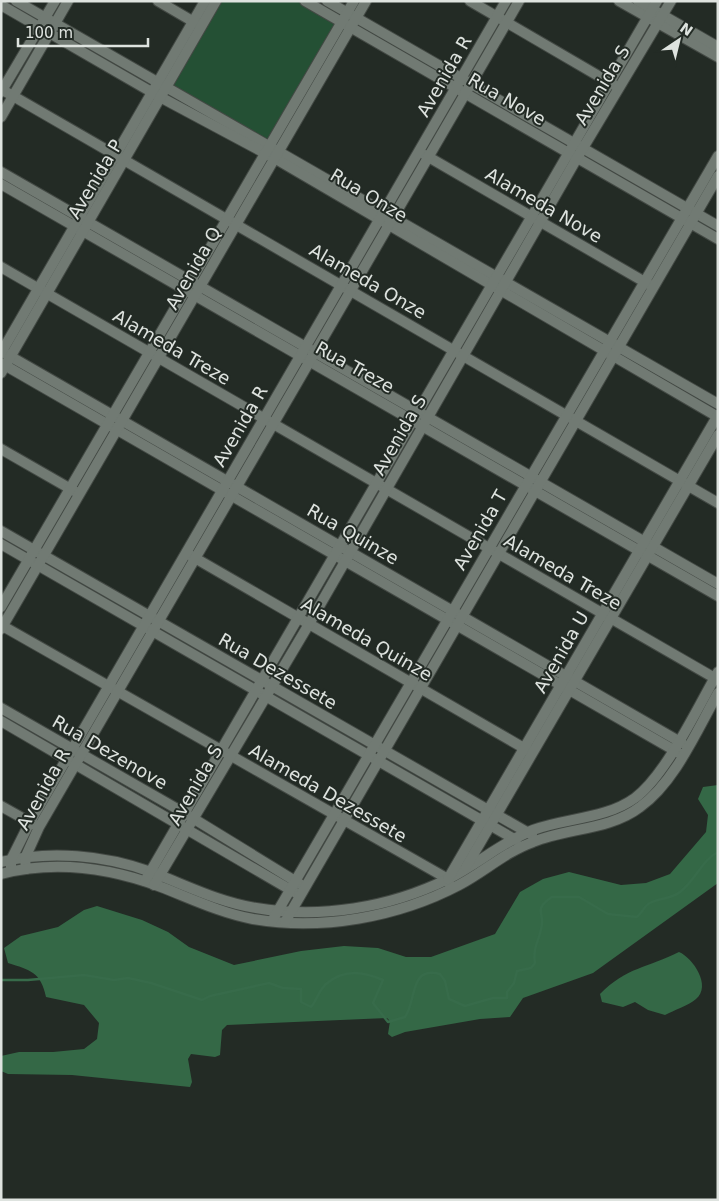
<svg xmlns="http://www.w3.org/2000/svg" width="719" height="1201" font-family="'DejaVu Sans',sans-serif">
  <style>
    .green { fill: #245034 }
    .forest { fill: #346846 }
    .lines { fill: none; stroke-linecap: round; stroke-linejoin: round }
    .stream { stroke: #376b4a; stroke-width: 2.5 }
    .minor-casing { stroke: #434944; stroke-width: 12 }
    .minor { stroke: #717a73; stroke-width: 10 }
    .labels { text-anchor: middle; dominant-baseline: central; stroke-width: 4; stroke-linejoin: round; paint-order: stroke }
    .street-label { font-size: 18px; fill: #dee3df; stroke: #232b25 }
  </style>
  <rect width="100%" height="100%" fill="#232b25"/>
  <polygon class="green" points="218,1 302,1 340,23 269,144 168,89"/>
  <g class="forest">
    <path d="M718,785v98l-125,90 -70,25 -13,19 -30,2 -75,13 -13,5 -4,-3 2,-13 -3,-3 -160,7 -5,5 -2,25 -5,2 -24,-3 -3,5 4,23 -2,5 -118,-12 -64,-1 -7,-3v-15l18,-4h34l31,-3 13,-10 2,-16 -15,-18 -38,-8c-5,-25 -16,-27 -38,-34l-4,-15 17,-12 37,-9 26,-17 13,-4 45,14 26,12 21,15 45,18 67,-14 43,-5 34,2 28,9h25l64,-23 25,-42 23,-13 26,-7 52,13 25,-2 24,-9 36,-42 2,-17 -10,-16 5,-12z"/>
    <path d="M679,952c14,6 33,34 17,47 -8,7 -22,11 -31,16l-17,-5 -13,-8 -12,5 -21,-5 -2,-8c27,-27 47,-26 79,-42z"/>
  </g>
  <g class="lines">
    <path class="stream" d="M1,980h27l56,-5 30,5 14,-2 23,5 51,17 8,-4 59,-13 14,5 18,1v13l10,5c6,-7 8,-17 15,-23 19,-16 38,-12 57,-4l-10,23 15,19 17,-5c12,-17 4,-51 35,-43l5,7 4,18 16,7 28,-8h14v-6l7,-9 3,-12 14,-3 4,-5c-3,-19 8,-27 7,-43 0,-4 -2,-8 -1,-12 2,-5 7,-8 11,-11h27l29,17 29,3c5,-4 7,-11 13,-14 9,-5 22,-4 30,-11 15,-11 22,-32 38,-40"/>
    <defs>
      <g id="minor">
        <polyline points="16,1 718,404"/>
        <polyline points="158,1 199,25"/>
        <polyline points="305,1 718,239"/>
        <polyline points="327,1 718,226"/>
        <polyline points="470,1 614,85"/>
        <polyline points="619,1 718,57"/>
        <polyline points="638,1 718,47"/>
        <polyline points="1,5 162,98 276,159 718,417"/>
        <polyline points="1,89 718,503"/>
        <polyline points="1,92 55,1"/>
        <polyline points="1,117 68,1"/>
        <polyline points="425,155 650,285"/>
        <polyline points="1,172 718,584"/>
        <polyline points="1,184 718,596"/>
        <polyline points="1,267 718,680"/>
        <polyline points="1,351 682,743"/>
        <polyline points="1,353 205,1"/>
        <polyline points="1,363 679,753"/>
        <polyline points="1,373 216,1"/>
        <polyline points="1,449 76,492"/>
        <polyline points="1,531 532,835"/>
        <polyline points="1,544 516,840"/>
        <polyline points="188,554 529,751"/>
        <polyline points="1,607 354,1"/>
        <polyline points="1,625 448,879 449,883"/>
        <polyline points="1,629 366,1"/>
        <polyline points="1,708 186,814 300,884"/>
        <polyline points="1,721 296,893"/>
        <polyline points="1,806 35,825"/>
        <path d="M1,862c48,-12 104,-7 150,10 35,13 67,30 105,36 64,11 133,0 192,-29 30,-15 54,-37 85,-49 33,-12 73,-11 102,-32 31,-23 63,-91 83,-126"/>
        <polyline points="466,867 718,435"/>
        <polyline points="26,869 25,858 39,827 519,1"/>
        <polyline points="11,871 11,860 30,822 506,1"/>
        <path d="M1,874c54,-14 109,-6 160,13 31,12 60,26 92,32 68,12 145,-2 206,-34 25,-13 46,-33 74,-43 34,-14 77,-12 107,-35 35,-25 57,-77 78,-114"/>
        <polyline points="448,879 718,415"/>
        <polyline points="145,881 657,1"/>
        <polyline points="154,885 309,624 577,158 671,1"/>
        <polyline points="272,921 718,156"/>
        <polyline points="285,922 718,176"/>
      </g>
    </defs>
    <use href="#minor" class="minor-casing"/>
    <use href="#minor" class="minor"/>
  </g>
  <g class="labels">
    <g class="street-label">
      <text transform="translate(444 76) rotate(-60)">Avenida R</text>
      <text transform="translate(602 85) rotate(-59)">Avenida S</text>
      <text transform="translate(507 99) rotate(30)">Rua Nove</text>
      <text transform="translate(95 179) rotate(-59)">Avenida P</text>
      <text transform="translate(369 195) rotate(31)">Rua Onze</text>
      <text transform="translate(544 205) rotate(30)">Alameda Nove</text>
      <text transform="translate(193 268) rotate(-60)">Avenida Q</text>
      <text transform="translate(368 281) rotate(30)">Alameda Onze</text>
      <text transform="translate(172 347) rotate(30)">Alameda Treze</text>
      <text transform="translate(355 367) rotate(29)">Rua Treze</text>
      <text transform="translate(240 426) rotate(-60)">Avenida R</text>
      <text transform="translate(399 435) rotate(-60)">Avenida S</text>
      <text transform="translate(480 530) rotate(-60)">Avenida T</text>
      <text transform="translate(353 534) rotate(30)">Rua Quinze</text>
      <text transform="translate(563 572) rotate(30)">Alameda Treze</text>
      <text transform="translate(367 639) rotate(30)">Alameda Quinze</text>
      <text transform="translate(561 652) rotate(-60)">Avenida U</text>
      <text transform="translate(278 671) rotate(30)">Rua Dezessete</text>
      <text transform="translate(110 752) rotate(30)">Rua Dezenove</text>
      <text transform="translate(195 785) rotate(-60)">Avenida S</text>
      <text transform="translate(43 789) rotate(-61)">Avenida R</text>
      <text transform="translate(328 793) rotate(30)">Alameda Dezessete</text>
    </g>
  </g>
  <rect width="719" height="1201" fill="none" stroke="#dee3df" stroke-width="5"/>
  <g transform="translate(679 40) rotate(35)" stroke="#232b25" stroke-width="4" paint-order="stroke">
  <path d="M0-4L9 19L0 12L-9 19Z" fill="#dee3df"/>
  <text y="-8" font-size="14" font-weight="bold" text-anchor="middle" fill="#dee3df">N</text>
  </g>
  <path d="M18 38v8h130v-8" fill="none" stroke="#dee3df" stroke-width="2.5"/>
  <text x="25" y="38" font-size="15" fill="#dee3df" stroke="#232b25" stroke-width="4" paint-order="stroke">100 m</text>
</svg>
